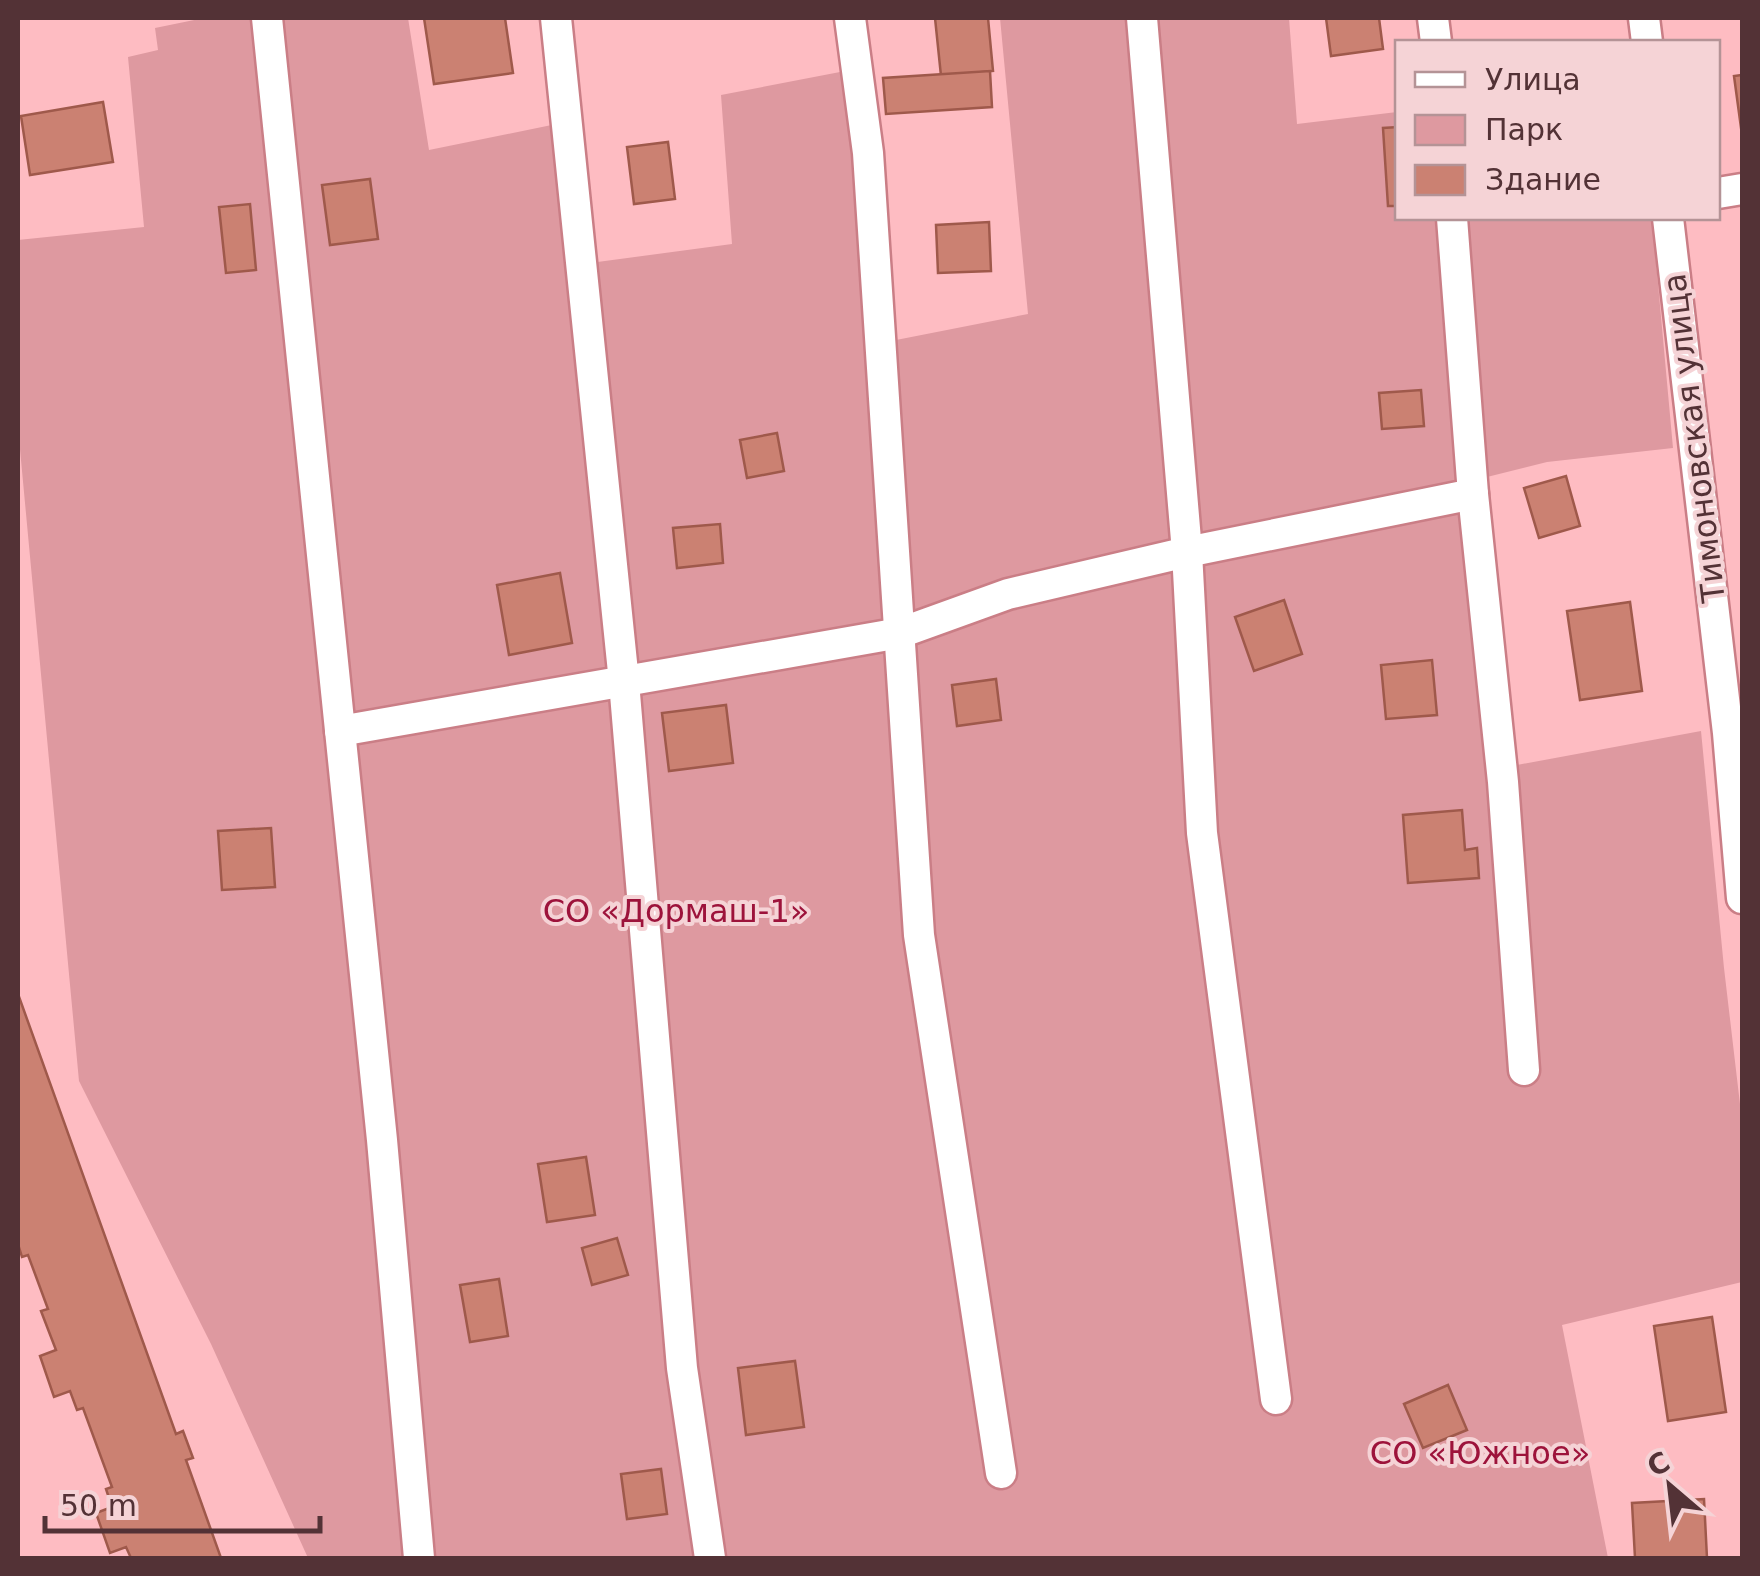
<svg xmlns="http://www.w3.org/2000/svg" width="1760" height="1576" font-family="'DejaVu Sans',sans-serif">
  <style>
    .green { fill: #de99a0 }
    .building { fill: #cb8172; stroke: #9f594b; stroke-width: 2.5 }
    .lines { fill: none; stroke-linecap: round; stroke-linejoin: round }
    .minor-casing { stroke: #ca7e86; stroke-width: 35 }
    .minor { stroke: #fff; stroke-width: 30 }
    .labels { text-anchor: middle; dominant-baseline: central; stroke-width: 8; stroke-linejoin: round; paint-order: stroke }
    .street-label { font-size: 32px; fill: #533236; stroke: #f5d3d6 }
    .park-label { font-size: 32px; fill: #9d133b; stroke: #f5d3d6 }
  </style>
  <rect width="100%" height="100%" fill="#febcc2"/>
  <polygon class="green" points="204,18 408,18 429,150 576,120 590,263 732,244 721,95 866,67 891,341 1028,314 1000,18 1289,18 1297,124 1397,112 1398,218 1652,218 1673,448 1547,462 1483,478 1517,765 1701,731 1724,968 1742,1121 1742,1282 1562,1325 1608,1558 308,1558 211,1344 79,1081 18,428 18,240 144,227 128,57 158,50 155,28"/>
  <g class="building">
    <polygon points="424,18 505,18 513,73 434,84"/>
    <polygon points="935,18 988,18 993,71 941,76"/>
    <polygon points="1326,18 1379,18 1383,49 1331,56"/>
    <polygon points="990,71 992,107 886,114 883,78"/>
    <polygon points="1742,75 1742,135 1734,76"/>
    <polygon points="103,102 113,162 30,175 21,116"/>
    <polygon points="1398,127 1398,206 1388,206 1383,128"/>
    <polygon points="668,142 675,199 634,204 627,147"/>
    <polygon points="370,179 378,239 330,245 322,185"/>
    <polygon points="250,204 256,270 226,273 219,207"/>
    <polygon points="989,222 991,271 938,273 936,225"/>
    <polygon points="1421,390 1424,426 1382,429 1379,393"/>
    <polygon points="777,433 784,471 747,478 740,440"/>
    <polygon points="1566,476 1580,526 1539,538 1524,488"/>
    <polygon points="720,524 723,563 677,568 673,528"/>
    <polygon points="560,573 572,643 509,655 497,585"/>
    <polygon points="1284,600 1302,654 1254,671 1235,617"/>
    <polygon points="1630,602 1642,691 1580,700 1567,611"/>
    <polygon points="1432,660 1437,715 1386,719 1381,665"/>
    <polygon points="996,679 1001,720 957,726 952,685"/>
    <polygon points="726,705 733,763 669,771 662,713"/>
    <polygon points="1462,810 1465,850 1477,848 1479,878 1408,883 1403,815"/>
    <polygon points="271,828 275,887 222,890 218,831"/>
    <polygon points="18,994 176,1434 183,1431 193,1458 186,1460 221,1558 131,1558 126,1547 110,1553 96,1513 112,1507 106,1489 112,1487 83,1408 77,1410 70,1391 54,1397 40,1356 56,1350 41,1311 48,1309 28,1255 22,1257 18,1244"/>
    <polygon points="586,1157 595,1215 547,1222 538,1164"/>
    <polygon points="617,1238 628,1275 592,1285 582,1248"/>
    <polygon points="499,1279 508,1336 470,1342 460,1285"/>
    <polygon points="1712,1317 1726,1412 1668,1421 1654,1326"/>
    <polygon points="795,1361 804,1427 746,1435 738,1368"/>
    <polygon points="1448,1385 1467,1430 1423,1448 1404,1404"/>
    <polygon points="661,1469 667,1514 627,1519 621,1474"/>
    <polygon points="1704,1499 1707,1558 1635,1558 1632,1503"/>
  </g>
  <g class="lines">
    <defs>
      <g id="minor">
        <polyline points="267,18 382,1140 419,1558"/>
        <polyline points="556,18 624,682 682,1368 710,1558"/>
        <polyline points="850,18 868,153 919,935 1001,1473"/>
        <polyline points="1142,18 1187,552 1202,833 1276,1399"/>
        <polyline points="1433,18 1436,42"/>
        <polyline points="1644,18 1647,42"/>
        <polyline points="1718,193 1742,189"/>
        <polyline points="1452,218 1473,494 1503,782 1524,1070"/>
        <polyline points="1668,218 1728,733 1742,898"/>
        <polyline points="340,731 900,633 1008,594 1187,552 1473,494"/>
      </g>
    </defs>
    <use href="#minor" class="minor-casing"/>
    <use href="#minor" class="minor"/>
  </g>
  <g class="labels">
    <g class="street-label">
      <text transform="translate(1694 438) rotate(-97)">Тимоновская улица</text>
    </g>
    <g class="park-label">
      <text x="676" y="911">СО «Дормаш-1»</text>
      <text x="1480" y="1453">СО «Южное»</text>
    </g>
  </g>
  <rect width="1760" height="1576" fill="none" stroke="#533236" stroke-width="40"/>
  <rect x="1395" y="40" width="325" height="180" fill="#f5d3d6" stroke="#b49396" stroke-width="2.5"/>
  <rect x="1415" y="72" width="50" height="15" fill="#ffffff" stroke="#b49396" stroke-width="2.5"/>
  <text x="1485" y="90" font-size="30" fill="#533236">Улица</text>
  <rect x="1415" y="115" width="50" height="30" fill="#de99a0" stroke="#b49396" stroke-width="2.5"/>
  <text x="1485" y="140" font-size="30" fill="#533236">Парк</text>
  <rect x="1415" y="165" width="50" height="30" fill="#cb8172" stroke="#b49396" stroke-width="2.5"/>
  <text x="1485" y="190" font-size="30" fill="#533236">Здание</text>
  <g transform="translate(1670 1486) rotate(332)" stroke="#f5d3d6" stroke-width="8" paint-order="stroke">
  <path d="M0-8L18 38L0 25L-18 38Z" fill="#533236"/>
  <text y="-15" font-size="28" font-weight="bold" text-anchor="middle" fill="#533236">С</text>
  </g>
  <path d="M45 1516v15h275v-15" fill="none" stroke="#533236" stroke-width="5"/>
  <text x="60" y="1516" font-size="30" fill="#533236" stroke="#f5d3d6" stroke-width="8" paint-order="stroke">50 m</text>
</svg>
